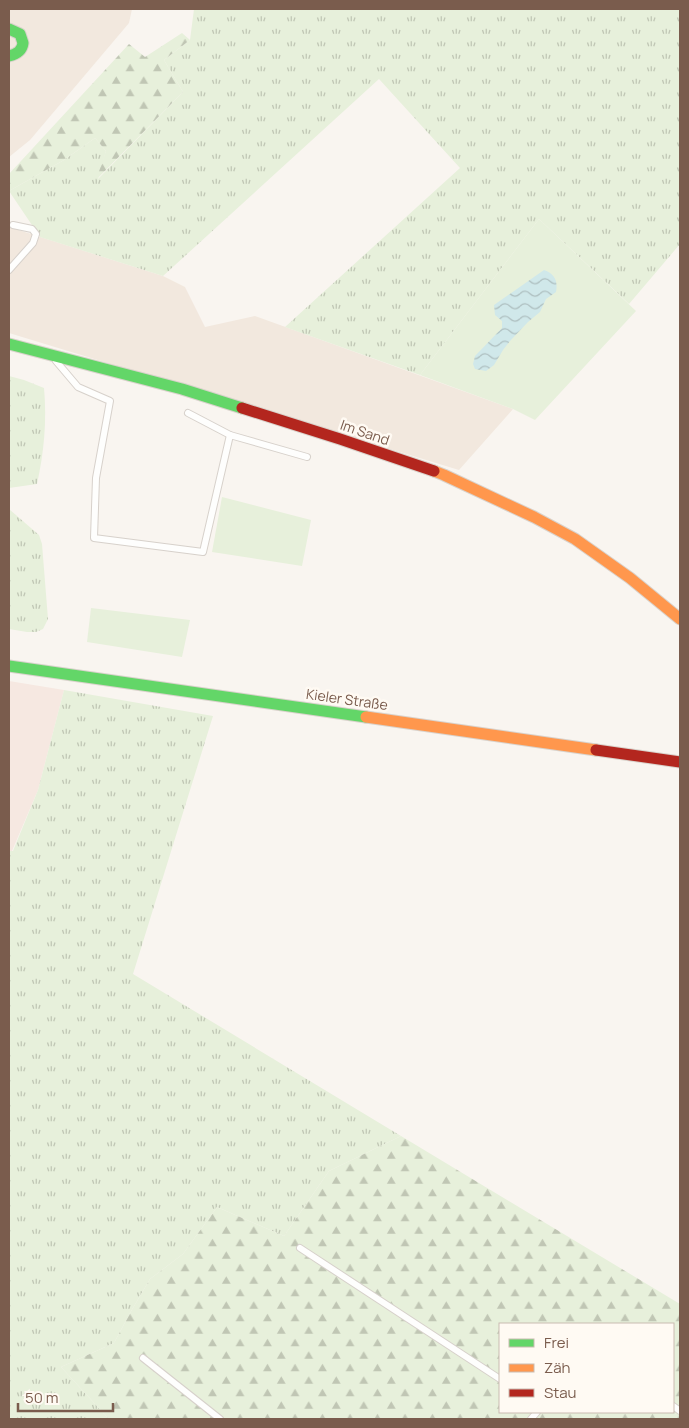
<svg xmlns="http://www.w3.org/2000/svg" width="689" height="1428" font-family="Manrope,sans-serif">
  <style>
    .residential { fill: #f2e8de }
    .commercial { fill: #f6e8e1 }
    .grass { fill: url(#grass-tufts) }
    .forest { fill: url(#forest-firs); fill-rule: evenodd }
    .park { fill: #e7f0db }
    .water { fill: url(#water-waves) }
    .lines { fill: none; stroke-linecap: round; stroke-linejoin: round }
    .lane-casing { stroke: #d7d1cb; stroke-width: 8 }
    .fast-casing { stroke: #d9d2cb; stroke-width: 13 }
    .slow-casing { stroke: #d9d2cb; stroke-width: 13 }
    .jam-casing { stroke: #d9d2cb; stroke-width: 13 }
    .lane { stroke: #fefefd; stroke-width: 6 }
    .fast { stroke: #63d668; stroke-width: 11 }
    .slow { stroke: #ff974d; stroke-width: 11 }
    .jam { stroke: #b3261e; stroke-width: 11 }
    .labels { text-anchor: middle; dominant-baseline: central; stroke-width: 5; stroke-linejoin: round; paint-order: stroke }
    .street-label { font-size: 14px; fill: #7a5c4d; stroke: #fffaf3 }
  </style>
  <defs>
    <pattern id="grass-tufts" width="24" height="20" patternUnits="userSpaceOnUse" patternTransform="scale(1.25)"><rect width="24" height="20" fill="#e7f0db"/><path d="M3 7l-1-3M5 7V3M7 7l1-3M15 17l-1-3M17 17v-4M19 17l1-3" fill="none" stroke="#c0c6b4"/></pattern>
    <pattern id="forest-firs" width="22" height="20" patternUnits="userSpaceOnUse" patternTransform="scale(1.25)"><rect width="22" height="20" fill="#e7f0db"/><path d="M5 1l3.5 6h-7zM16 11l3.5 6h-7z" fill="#c0c6b4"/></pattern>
    <pattern id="water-waves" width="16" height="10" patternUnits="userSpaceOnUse" patternTransform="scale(1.25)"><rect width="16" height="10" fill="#d0e8ea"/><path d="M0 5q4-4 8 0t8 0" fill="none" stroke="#aebfc0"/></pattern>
  </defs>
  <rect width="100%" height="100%" fill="#f9f5f0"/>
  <g class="residential">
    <polygon points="9,9 132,9 129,23 30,140 9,157"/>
    <polygon points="9,227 163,276 185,287 205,327 255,316 513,409 459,470 9,333"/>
  </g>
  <polygon class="commercial" points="9,681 64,690 38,790 12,851 9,851"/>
  <g class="grass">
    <polygon points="194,9 680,9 680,244 629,304 539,219 420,375 285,327 460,168 379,79 163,276 40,237 9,191 64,160 95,138 106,151 98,179 183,92 164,60 190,40"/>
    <path d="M9,376l15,4 20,8c3,33 0,64 -7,96l-28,4z"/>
    <polygon points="9,509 39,535 42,544 48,619 43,629 36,632 27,632 9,629"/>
    <polygon points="64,690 213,716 133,974 401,1136 329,1171 284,1236 217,1207 183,1254 150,1279 130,1313 114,1343 61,1367 109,1419 9,1419 9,851 13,851 15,846 38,790"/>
  </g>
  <g class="forest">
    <polygon points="182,33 190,40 164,60 183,92 96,180 106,151 95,138 64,160 9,191 9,174 129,44 145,57"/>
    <path d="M401,1136l279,168v115h-571l-48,-52 53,-24 16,-30 20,-34 33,-25 34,-47 67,29 45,-65zM500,1324h173v88h-173z"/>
  </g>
  <g class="park">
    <polygon points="539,219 636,311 535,420 513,409 420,375"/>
    <polygon points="222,497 311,520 302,566 212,552"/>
    <polygon points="91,608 190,620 182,657 87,642"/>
  </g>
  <path class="water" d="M544,270c11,4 14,11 12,22l-10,7 -6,13 -12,10 -18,19 -7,9 -9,15 -8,6 -11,-2 -2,-5 2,-8 27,-28v-7l-7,-6 -1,-10z"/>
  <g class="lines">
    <defs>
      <g id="lane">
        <polyline points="9,270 33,243 36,234 32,229 13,225"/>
        <polyline points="56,361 78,387 110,401 96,478 94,538 203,552 230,435 307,457"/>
        <polyline points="188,413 230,435"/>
        <polyline points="300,1248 500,1379"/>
        <polyline points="143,1358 220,1419"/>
        <polyline points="673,1406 680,1411"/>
        <polyline points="531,1419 537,1412"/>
      </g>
      <g id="fast">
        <path d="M9,29l11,5 3,9c-1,8 -6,11 -14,13"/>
        <polyline points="9,344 182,389 242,408"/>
        <polyline points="9,666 366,717"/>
      </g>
      <g id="slow">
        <polyline points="434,471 444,475 534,517 575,539 630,578 680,619"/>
        <polyline points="366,717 596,750"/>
      </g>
      <g id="jam">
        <polyline points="242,408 340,439 434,471"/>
        <polyline points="596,750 680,762"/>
      </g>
    </defs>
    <use href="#lane" class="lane-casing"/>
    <use href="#fast" class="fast-casing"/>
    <use href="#slow" class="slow-casing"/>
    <use href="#jam" class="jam-casing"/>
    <use href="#lane" class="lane"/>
    <use href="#fast" class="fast"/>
    <use href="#slow" class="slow"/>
    <use href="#jam" class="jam"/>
  </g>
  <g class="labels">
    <g class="street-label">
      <text transform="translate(365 432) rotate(19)">Im Sand</text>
      <text transform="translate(347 699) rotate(8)">Kieler Straße</text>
    </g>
  </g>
  <rect width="689" height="1428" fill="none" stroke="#7a5c4d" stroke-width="20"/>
  <rect x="499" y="1323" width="175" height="90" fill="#fffaf3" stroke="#cabbb1"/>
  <rect x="509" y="1339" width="25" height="8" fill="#63d668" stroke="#cabbb1"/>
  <text x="544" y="1348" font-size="15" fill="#7a5c4d">Frei</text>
  <rect x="509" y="1364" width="25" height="8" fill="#ff974d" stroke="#cabbb1"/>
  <text x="544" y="1373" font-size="15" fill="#7a5c4d">Zäh</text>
  <rect x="509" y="1389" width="25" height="8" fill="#b3261e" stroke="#cabbb1"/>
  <text x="544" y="1398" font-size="15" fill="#7a5c4d">Stau</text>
  <path d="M18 1403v8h95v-8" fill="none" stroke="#7a5c4d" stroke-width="2.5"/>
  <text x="25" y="1403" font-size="15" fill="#7a5c4d" stroke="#fffaf3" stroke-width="4" paint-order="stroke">50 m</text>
</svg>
